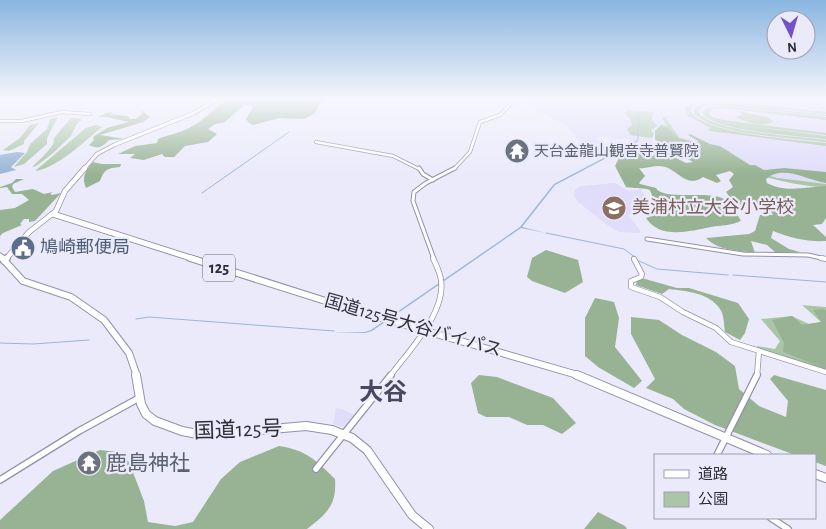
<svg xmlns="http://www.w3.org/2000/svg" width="826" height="529" font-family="'Alegreya Sans','Noto Sans JP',sans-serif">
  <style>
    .built { fill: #e0ddfa }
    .green { fill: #abc6a7 }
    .forest { fill: #98b393 }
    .water { fill: #9ab6d5 }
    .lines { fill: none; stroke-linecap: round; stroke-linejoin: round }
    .stream { stroke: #9ab6d5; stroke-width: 1 }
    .secondary-far3-casing { stroke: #9290aa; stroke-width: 4 }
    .secondary-far2-casing { stroke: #9290aa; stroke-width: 5 }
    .secondary-far1-casing { stroke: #9290aa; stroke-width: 6 }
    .secondary-casing { stroke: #9290aa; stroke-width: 8 }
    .primary-far2-casing { stroke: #9290aa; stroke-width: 4.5 }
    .primary-far1-casing { stroke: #9290aa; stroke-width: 6 }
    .primary-casing { stroke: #9290aa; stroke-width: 8 }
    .highway-far2-casing { stroke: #9290aa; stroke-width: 7 }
    .highway-far1-casing { stroke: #9290aa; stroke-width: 8 }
    .highway-casing { stroke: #9290aa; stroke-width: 10 }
    .secondary-far3 { stroke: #fff; stroke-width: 2.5 }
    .secondary-far2 { stroke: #fff; stroke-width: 3 }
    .secondary-far1 { stroke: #fff; stroke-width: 4.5 }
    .secondary { stroke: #fff; stroke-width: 5.5 }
    .primary-far2 { stroke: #fff; stroke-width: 3 }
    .primary-far1 { stroke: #fff; stroke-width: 4.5 }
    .primary { stroke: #fff; stroke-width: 5.5 }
    .highway-far2 { stroke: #fff; stroke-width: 5 }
    .highway-far1 { stroke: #fff; stroke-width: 6 }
    .highway { stroke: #fff; stroke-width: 8 }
    .labels { text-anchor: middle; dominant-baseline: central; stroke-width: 4.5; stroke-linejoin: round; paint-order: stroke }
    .far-worship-label { font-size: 15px; fill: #5b616d; stroke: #ebeafb; text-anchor: start }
    .shield { fill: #ebeafb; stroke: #676672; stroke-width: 1 }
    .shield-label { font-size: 16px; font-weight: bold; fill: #2e2d38 }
    .education-label { font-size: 18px; fill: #785e54; stroke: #ebeafb; text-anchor: start }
    .service-label { font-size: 18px; fill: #4e5e75; stroke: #ebeafb; text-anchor: start }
    .street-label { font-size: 18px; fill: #2e2d38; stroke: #ebeafb }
    .near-street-label { font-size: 21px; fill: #2e2d38; stroke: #ebeafb }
    .near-worship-label { font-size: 21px; fill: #5b616d; stroke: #ebeafb; text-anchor: start }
    .near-quarter-label { font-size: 24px; font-weight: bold; fill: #4a475e; stroke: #ebeafb }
  </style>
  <rect width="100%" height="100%" fill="#ebeafb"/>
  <g class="built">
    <polygon points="520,99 826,99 826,186 769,178 677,139 654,134 652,136 653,146 650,147 625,138 620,140 602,136 597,138 602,142 602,144 593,145 578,140 568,127"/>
    <polygon points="615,183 628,191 641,189 646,199 641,204 641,209 628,215 640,230 640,233 619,232 610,227 578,202 574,196 575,190 581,186"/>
    <polygon points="336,408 342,409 357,416 350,424 343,427 333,424"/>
  </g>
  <g class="green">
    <path d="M714,100l112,12v2l-110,-12 -20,2 -6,6c9,24 110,30 136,33v3l-116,-15 -2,-1 3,-2 -24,-13 -2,-8 10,-5z"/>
    <path d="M705,103h19l102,12v1l-107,-11 -16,1 -5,5c9,21 105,26 128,29v2c-30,-4 -113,-7 -132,-29l1,-6z"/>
    <path d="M722,106l104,11v3l-102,-12 -11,1 -4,4 3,4 11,3 103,13v2l-96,-11 96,12v3c-25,-3 -110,-7 -124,-26l4,-5z"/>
    <polygon points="626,110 654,112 652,115 652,120 657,126 651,130 654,134 652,138 630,135 627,129 632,125 630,119 625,114"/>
    <path d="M738,111l29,6 7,5c-9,5 -29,1 -38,-5l7,-3z"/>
    <path d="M666,116l13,3 -10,-2 -3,1 14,21 54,26 43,13 49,6v4c-43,-4 -82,-15 -122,-34 -10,-4 -22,-9 -30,-17 -5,-5 -8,-13 -12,-19z"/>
    <polygon points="58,117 47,138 47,144 24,164 14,167 27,152 30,144 47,129 50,119"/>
    <path d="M72,118l10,1 -6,6 -5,11 -19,18 -16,12 -4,1c7,-7 14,-13 20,-21 2,-2 1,-4 2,-7 1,-3 15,-19 18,-21z"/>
    <polygon points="39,123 24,141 24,144 9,151 3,150 20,138 30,125"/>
    <path d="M96,125l6,2c-16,13 -46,42 -67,44l51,-43z"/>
    <polygon points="802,305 826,307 826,372 759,351 757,346 775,349 780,341 761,319 792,316 809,324 821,322"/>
  </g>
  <g class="forest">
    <path d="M229,99l95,1 -5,4 -4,9 -11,6 -25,-1 -26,7 -4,-2 -3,-4 7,-12 -9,-2 -19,17 -10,2 -7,5 9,5 -9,8 -23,4 -11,11h-9l-3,-3 -18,6 -14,-2 5,-4h-17l17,-8 22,-3 1,-4c10,-4 22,-6 31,-11 15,-7 25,-20 40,-29z"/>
    <path d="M136,110l6,1 8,6 -7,5 -43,13 25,4 -16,1c-8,8 -10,9 -20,5l5,-5 -1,-3 14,-9 22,-6 -22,-5h-9l9,-4 5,-1 -2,2 18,2 2,3h6l6,-5 -1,-3z"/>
    <path d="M661,125l5,1 10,11 22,6v-2l-10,-6 2,-1 20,10 10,2 30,19h5l9,5 20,-2 42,4v11c-19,-3 -43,-19 -60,-4l1,4c18,10 39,4 59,3v32l-4,6 -9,1 13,12v4c-19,1 -35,-3 -53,-10l-2,7 18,11 11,3 -24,1 -9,-8 -16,-4 4,12c-18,-3 -36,-2 -49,-15l43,-4 6,-3 5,-16h13l-3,-5 12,-5 -18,-4 -19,7 -16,-12 -3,-4 7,-5 -4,-7 5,-6 -4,-3 -14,4 5,6 -4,2 -14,-6c-18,13 -26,-11 -44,-11 -7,0 -13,3 -20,2l6,8 -6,7 1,1 16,4c7,13 52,2 68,11 7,4 13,15 17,22 -11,5 -19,4 -30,6 -21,4 -51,13 -65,-9l19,-6 1,-3 -11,-6 -5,-13c-10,-3 -17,-1 -24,-3l-11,-21 4,-8 19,-7 15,5 7,-6 26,13 7,-1 -14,-8 -8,-9 -16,-5v-9z"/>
    <path d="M93,162l9,2h19l-1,3c-13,1 -16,3 -20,14l-14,7c-5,-11 0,-18 7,-26z"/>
    <polygon points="16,179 24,179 13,184 12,187 15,192 33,189 44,194 53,192 50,194 52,195 61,193 35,221 29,222 29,219 24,219 20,224 22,225 3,233 0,236 0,210 15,208 29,200 22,194 12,194 7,187 0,188 0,187 12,183"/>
    <polygon points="546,250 578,260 583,282 565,293 532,281 527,277 532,258"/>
    <path d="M638,277l39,11h12l49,15 11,16 -4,14 -5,7 -15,-8c-1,-7 -1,-18 -5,-23 -10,-16 -34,-18 -51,-20l-7,5 -26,-9z"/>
    <polygon points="595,298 614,302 619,318 615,347 642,381 634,388 598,367 585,356 585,318"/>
    <polygon points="821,309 826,310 826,369 783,352 784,343 772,320 792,316 802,325 821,322 813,310"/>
    <polygon points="631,317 659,320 682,335 716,352 735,366 739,389 759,406 786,417 788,401 770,379 774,375 826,390 826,466 815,462 815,455 795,455 715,425 684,409 673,399 646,388 655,379 631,334"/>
    <polygon points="479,375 497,377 553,398 576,423 562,434 543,425 527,425 509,417 486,417 478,413 471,383"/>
    <path d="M279,446c27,4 37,14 56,33 2,27 -9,35 -28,50h-307v-9l53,-49 47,-21 18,2 11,10 15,39 4,21 27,4 18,-4 28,-43 19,-17z"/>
    <polygon points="598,512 625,526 627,529 584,529"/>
  </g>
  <g class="water">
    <polygon points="638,137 638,140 637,142 555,185 522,227 546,233 521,228 372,331 365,333 333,332 365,332 371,330 520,227 554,184 636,141"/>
    <polygon points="17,152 25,153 11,167 16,170 0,174 0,155"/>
  </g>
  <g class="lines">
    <g class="stream">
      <polyline points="638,138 639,114"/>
      <polyline points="202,193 289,132"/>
      <polyline points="546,233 624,249 636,258"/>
      <polyline points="639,261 657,269 728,275"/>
      <polyline points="733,275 826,282"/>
      <polyline points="136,319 149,317 334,331"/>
      <polyline points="0,343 33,344 89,340"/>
    </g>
    <defs>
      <g id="secondary-far3">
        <polyline points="0,121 22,121 62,112 90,114"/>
        <polyline points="316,142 393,156 419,169"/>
        <polyline points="454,169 470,152 480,122 500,115 515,99"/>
      </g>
      <g id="secondary-far2">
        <polyline points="419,168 423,174 433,180"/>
        <polyline points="647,239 743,254 808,255 826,259"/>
        <polyline points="434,259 413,201 414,192 426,183 455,168"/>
      </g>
      <g id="secondary-far1">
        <polyline points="821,258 826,259"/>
        <polyline points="634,259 642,274 641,277 631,281 631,287 660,297 683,312 716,328 731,342 826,372"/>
        <path d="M390,376c18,-24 56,-63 51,-96 -1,-8 -5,-15 -8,-22"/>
        <polyline points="757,376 759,351"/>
      </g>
      <g id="secondary">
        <polyline points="717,455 757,375"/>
        <polyline points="316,469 391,375"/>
        <polyline points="0,480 79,431 139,398"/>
        <polyline points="771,518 788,529"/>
      </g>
      <polyline id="primary-far2" points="84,169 97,154 114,145 194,113 218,99"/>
      <polyline id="primary-far1" points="6,259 29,232 56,211 65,191 85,168"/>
      <polyline id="primary" points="4,261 7,258"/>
      <g id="highway-far2">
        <polyline points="53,214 194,259"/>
        <polyline points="0,256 3,259"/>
      </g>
      <g id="highway-far1">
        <polyline points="2,258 23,281 71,297 104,320 129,353 137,376"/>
        <polyline points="190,258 357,311 581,376"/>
      </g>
      <g id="highway">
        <polyline points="136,375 141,404 146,414 155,421 182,431 203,435 306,426 332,430 352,438 367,450 412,515 429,529"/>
        <polyline points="577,375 767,455"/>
        <polyline points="815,474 826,478"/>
      </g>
    </defs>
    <use href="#secondary-far3" class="secondary-far3-casing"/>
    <use href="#secondary-far2" class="secondary-far2-casing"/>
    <use href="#secondary-far1" class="secondary-far1-casing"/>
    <use href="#secondary" class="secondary-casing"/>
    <use href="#primary-far2" class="primary-far2-casing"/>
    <use href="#primary-far1" class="primary-far1-casing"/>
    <use href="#primary" class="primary-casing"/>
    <use href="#highway-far2" class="highway-far2-casing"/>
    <use href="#highway-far1" class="highway-far1-casing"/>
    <use href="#highway" class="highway-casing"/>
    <use href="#secondary-far3" class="secondary-far3"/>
    <use href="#secondary-far2" class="secondary-far2"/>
    <use href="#secondary-far1" class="secondary-far1"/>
    <use href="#secondary" class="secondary"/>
    <use href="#primary-far2" class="primary-far2"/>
    <use href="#primary-far1" class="primary-far1"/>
    <use href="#primary" class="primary"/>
    <use href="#highway-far2" class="highway-far2"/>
    <use href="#highway-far1" class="highway-far1"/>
    <use href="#highway" class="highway"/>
  </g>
  <linearGradient id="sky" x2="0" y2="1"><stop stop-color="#89b5e0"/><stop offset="0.57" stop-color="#f6f6fd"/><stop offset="1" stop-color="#f6f6fd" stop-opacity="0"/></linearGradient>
  <rect width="826" height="174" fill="url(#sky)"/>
  <defs>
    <symbol id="temple-disc" viewBox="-11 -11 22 22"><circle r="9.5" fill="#6b7280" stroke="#ebeafb"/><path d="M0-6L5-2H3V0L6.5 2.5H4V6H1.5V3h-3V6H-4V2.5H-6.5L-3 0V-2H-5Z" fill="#fff"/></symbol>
    <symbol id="school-disc" viewBox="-11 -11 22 22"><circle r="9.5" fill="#8d6e63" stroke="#ebeafb"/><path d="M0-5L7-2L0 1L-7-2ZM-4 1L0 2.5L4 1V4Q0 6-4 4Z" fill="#fff"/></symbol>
    <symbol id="civic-disc" viewBox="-11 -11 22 22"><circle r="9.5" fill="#5c6f8a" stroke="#ebeafb"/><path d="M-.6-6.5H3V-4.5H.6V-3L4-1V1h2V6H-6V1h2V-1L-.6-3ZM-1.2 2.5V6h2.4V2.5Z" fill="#fff"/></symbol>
  </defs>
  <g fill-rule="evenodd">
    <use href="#temple-disc" x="503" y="137" width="28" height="28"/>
    <use href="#school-disc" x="600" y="194" width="28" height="28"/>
    <use href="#civic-disc" x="9" y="234" width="28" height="28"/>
    <use href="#temple-disc" x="75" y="449" width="28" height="28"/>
  </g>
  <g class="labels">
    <g class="far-worship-label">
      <text x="534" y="151">天台金龍山観音寺普賢院</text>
    </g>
    <rect class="shield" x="203" y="254.5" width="32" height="27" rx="4"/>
    <g class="shield-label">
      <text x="219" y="268">125</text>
    </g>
    <g class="education-label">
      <text x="632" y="208">美浦村立大谷小学校</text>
    </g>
    <g class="service-label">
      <text x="40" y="248">鳩崎郵便局</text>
    </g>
    <g class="street-label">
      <text transform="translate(413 326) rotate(16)">国道125号大谷バイパス</text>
    </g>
    <g class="near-street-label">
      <text transform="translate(238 430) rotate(-2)">国道125号</text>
    </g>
    <g class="near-worship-label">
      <text x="106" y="463">鹿島神社</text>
    </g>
    <g class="near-quarter-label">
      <text x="383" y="393">大谷</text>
    </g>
  </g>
  <rect x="654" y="454" width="162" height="65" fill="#ebeafb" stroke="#9f9ead"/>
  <rect x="664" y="470" width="25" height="8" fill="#ffffff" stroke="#9f9ead"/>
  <text x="698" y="479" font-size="15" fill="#2e2d38">道路</text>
  <rect x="664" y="492" width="25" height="15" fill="#abc6a7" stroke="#9f9ead"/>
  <text x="698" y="504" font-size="15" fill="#2e2d38">公園</text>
  <g transform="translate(791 35) rotate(175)"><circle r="24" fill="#ebeafb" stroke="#9f9ead"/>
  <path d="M0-4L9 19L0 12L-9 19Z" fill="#7450c9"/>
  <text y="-8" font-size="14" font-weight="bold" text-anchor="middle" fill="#2e2d38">N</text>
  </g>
</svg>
